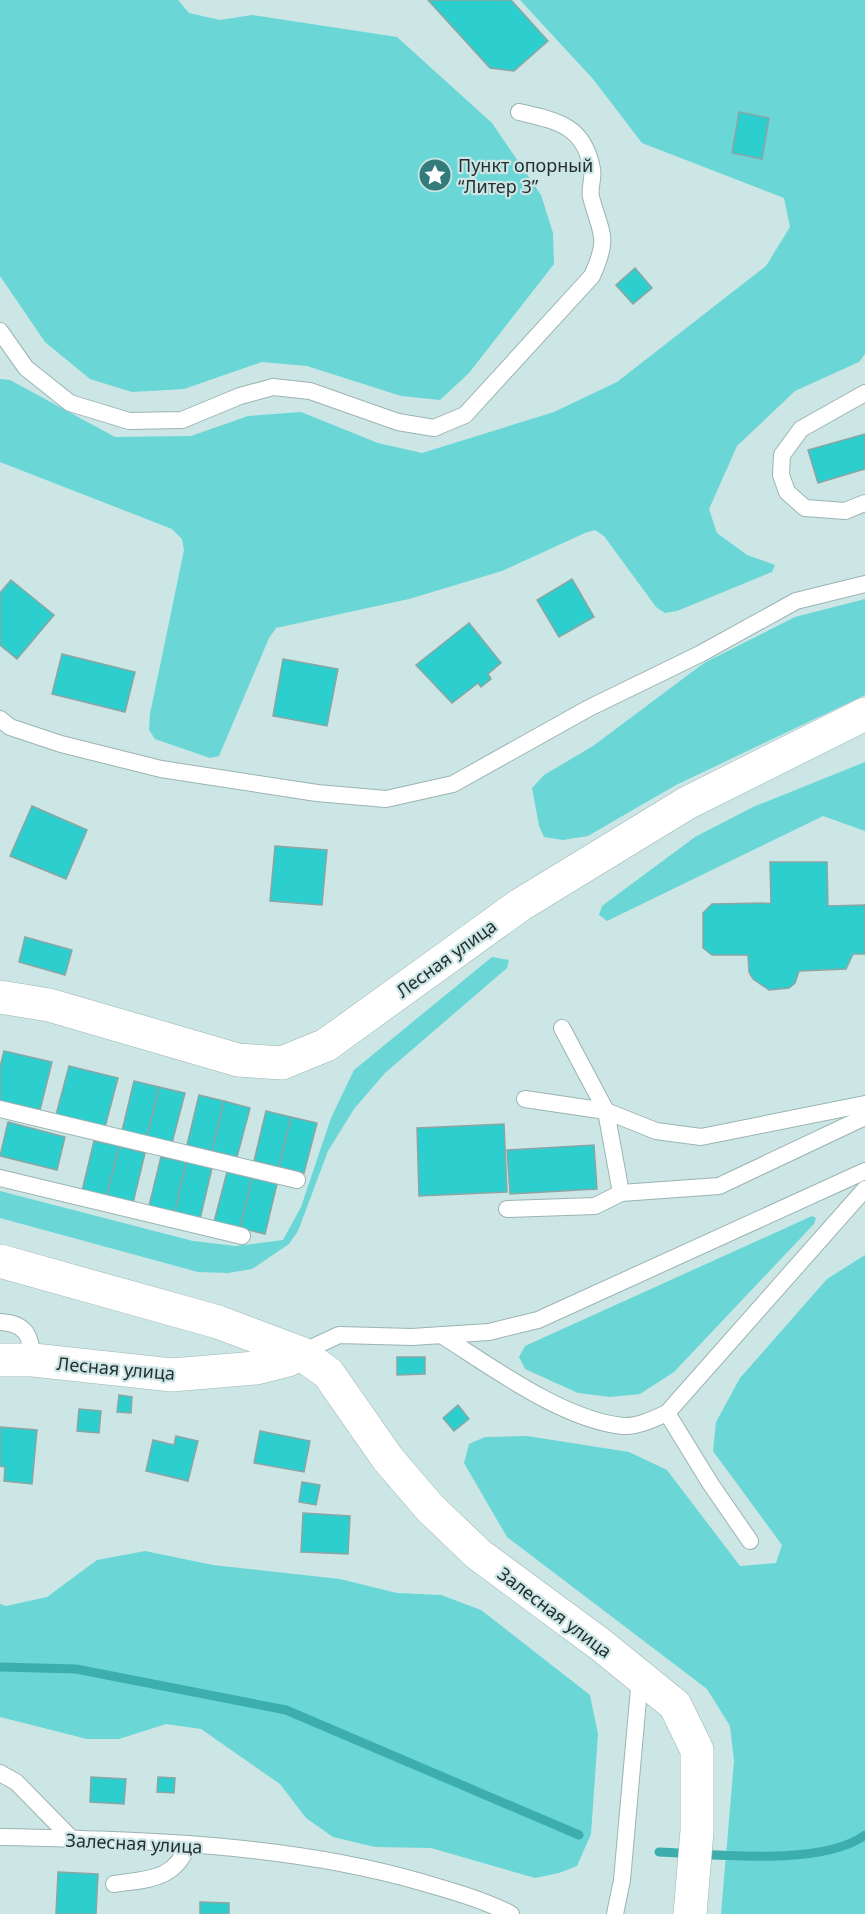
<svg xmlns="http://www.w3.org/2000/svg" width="865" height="1914" font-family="'Noto Sans',sans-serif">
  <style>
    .green { fill: #6bd6d6 }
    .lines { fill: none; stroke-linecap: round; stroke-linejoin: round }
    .stream { stroke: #3daeae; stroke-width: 9 }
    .building { fill: #2ccece; stroke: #8ca5a5; stroke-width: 1.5 }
    .lane-casing { stroke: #9bb4b3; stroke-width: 18 }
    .street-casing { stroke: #9bb4b3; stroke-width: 34 }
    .secondary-casing { stroke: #9bb4b3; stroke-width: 34 }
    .lane { stroke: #fff; stroke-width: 16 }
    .street { stroke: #fff; stroke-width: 33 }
    .secondary { stroke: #fff; stroke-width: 33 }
    .labels { text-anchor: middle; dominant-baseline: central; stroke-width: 4.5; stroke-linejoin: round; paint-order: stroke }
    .poi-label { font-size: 18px; fill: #252f2f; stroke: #cbe6e5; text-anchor: start }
    .street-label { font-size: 18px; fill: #252f2f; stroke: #cbe6e5 }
  </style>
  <rect width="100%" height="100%" fill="#cbe6e5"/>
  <g class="green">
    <polygon points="0,0 178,0 189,13 220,20 252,15 397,37 492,123 541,195 553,233 554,264 469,373 440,400 401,396 307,366 262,362 184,389 132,392 90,379 45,342 0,276"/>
    <polygon points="520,0 865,0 865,354 859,362 795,391 737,446 709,509 717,533 747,555 775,565 772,572 677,611 665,613 656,607 604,536 595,530 585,533 502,571 409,599 276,628 269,638 219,756 210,758 155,739 149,730 150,714 184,550 182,539 172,529 0,462 0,379 10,380 115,437 191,436 248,416 301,412 378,443 422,453 554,412 617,382 766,266 790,227 784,198 642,143 593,79"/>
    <polygon points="865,599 865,695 676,785 588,836 563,840 544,837 539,826 532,788 544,775 593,746 704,663 795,617"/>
    <polygon points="865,762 865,831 823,816 607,921 599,915 602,906 695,837 753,807"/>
    <polygon points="492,957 509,960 507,968 385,1073 354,1109 328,1151 298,1231 289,1244 252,1269 228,1273 198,1272 0,1218 0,1191 193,1241 235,1246 283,1240 301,1207 331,1118 354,1070"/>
    <polygon points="812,1216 816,1218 814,1224 674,1372 640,1394 610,1397 578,1393 525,1369 519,1357 525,1346"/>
    <polygon points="865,1255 865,1914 721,1914 734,1761 730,1726 707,1689 507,1537 464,1463 469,1444 485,1437 527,1436 629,1452 667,1470 740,1566 776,1563 782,1545 713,1451 716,1422 740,1378 827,1279"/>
    <polygon points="145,1551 213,1565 340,1579 397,1593 441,1595 481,1610 590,1695 598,1734 591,1834 577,1866 559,1873 535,1878 431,1848 375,1847 333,1837 306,1818 280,1784 201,1729 166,1724 119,1739 87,1739 0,1717 0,1604 6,1606 47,1597 97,1560"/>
  </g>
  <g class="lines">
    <g class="stream">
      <polyline points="0,1667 76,1669 286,1710 579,1835"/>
      <path d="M659,1852c53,2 163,15 206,-17"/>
    </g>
  </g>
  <g class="building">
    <polygon points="428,0 511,0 548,41 514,71 490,68"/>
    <polygon points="739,112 769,118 762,159 732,153"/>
    <polygon points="635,268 652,288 633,304 616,285"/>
    <polygon points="865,434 865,469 818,483 808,450"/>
    <polygon points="572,579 594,617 559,637 537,600"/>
    <polygon points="11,580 54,615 17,659 0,645 0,593"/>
    <polygon points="469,623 501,663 488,674 491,679 481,687 478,683 452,703 416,665"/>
    <polygon points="62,654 135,672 125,712 52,694"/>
    <polygon points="283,659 338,669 327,726 273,716"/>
    <polygon points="32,806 87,830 66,879 10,856"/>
    <polygon points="275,846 327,850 322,905 270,901"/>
    <polygon points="770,862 827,862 828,906 865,905 865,954 853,954 846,969 799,971 795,983 789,988 769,990 753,979 749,972 748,955 712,955 703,948 703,913 712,904 771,903"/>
    <polygon points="25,937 72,950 65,975 19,962"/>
    <polygon points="4,1051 52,1062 40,1110 0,1101 0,1067"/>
    <polygon points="69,1066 118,1078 105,1127 56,1115"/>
    <polygon points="134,1081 159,1087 147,1137 122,1131"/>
    <polygon points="159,1087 185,1093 172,1143 147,1137"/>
    <polygon points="199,1095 224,1101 212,1151 187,1145"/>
    <polygon points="224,1101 250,1108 237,1157 212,1151"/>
    <polygon points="266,1111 291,1117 279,1167 254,1161"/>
    <polygon points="291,1117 317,1123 304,1173 279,1167"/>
    <polygon points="8,1122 65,1137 57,1170 0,1156"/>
    <polygon points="504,1124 507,1192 419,1196 417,1128"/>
    <polygon points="94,1141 119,1146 107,1196 82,1191"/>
    <polygon points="594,1145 597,1189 510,1194 507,1150"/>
    <polygon points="119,1146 145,1153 133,1203 107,1196"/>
    <polygon points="161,1157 186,1162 175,1212 149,1206"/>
    <polygon points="186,1162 212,1168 200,1219 175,1212"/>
    <polygon points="227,1172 252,1178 240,1228 214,1222"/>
    <polygon points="252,1178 277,1184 265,1234 240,1228"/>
    <polygon points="397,1357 425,1357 425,1374 397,1375"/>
    <polygon points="119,1395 132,1397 131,1413 117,1412"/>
    <polygon points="458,1405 469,1419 454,1431 443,1418"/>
    <polygon points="79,1409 101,1411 99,1433 77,1431"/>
    <polygon points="0,1427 37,1430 32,1484 4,1481 5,1467 0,1466"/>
    <polygon points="260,1431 310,1441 304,1472 254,1463"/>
    <polygon points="176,1436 198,1441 188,1481 146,1471 153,1440 174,1445"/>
    <polygon points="302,1482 320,1485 316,1505 299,1502"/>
    <polygon points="303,1513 350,1516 348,1554 301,1552"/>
    <polygon points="91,1777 126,1779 124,1804 90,1802"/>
    <polygon points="158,1777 175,1778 174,1793 157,1792"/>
    <polygon points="58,1872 98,1874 96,1914 56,1914"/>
    <polygon points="200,1902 229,1903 229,1914 200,1914"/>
  </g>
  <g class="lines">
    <defs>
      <g id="lane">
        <path d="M0,331l26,37 44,35 59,18 53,-1 58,-24 33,-9 37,4 88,31 36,6 31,-13 127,-139c18,-40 9,-41 -1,-79 -2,-10 3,-19 1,-28 -8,-44 -35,-48 -73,-57"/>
        <polyline points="865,393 801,429 782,455 781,475 787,492 805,508 845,511 865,503"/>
        <polyline points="0,719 10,727 61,744 161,769 317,793 386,799 453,784 589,708 700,654 796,601 865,584"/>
        <polyline points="562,1028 606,1111 621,1193"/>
        <polyline points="525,1099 606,1111 656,1131 701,1137 865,1104"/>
        <polyline points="0,1109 297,1180"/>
        <polyline points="0,1178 242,1236"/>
        <polyline points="507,1209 595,1206 621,1193 719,1186 865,1117"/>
        <path d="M0,1322c27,1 31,15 33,38"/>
        <path d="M441,1335c51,32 122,85 182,91 14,1 31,-7 44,-13l198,-224"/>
        <polyline points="300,1353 339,1335 412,1337 489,1332 538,1320 865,1171"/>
        <polyline points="667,1413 710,1483 750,1541"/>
        <polyline points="0,1773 16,1782 72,1839"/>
        <path d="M0,1837c140,3 285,6 421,45 30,9 61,17 90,32"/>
        <path d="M114,1884c34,-5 62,-4 74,-40"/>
        <polyline points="615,1914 622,1880 640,1677"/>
      </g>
      <g id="street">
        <polyline points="0,1261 218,1322 300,1353 328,1373 388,1459 430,1508 478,1554 601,1645 675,1705 697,1750 697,1831 690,1914"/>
        <polyline points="0,1360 33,1360 172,1375 256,1368 288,1360 300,1353"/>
      </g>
      <polyline id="secondary" points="0,997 49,1005 238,1060 282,1063 326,1045 520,905 687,803 865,714"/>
    </defs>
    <use href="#lane" class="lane-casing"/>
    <use href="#street" class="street-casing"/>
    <use href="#secondary" class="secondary-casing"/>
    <use href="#lane" class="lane"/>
    <use href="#street" class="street"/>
    <use href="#secondary" class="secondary"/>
  </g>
  <defs>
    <symbol id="sight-disc" viewBox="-11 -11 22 22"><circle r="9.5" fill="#337c7b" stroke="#cbe6e5"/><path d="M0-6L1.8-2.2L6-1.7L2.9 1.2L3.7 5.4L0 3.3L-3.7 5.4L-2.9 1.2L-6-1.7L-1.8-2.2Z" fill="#fff"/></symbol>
  </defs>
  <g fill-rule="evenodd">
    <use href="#sight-disc" x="416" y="156" width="38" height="38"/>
  </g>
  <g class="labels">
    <g class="poi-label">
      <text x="458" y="165">Пункт опорный<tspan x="458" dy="21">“Литер 3”</tspan></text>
    </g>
    <g class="street-label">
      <text transform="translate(446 958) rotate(-36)">Лесная улица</text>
      <text transform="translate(116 1368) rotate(5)">Лесная улица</text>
      <text transform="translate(555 1612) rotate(37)">Залесная улица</text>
      <text transform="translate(134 1843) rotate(3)">Залесная улица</text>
    </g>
  </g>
</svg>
